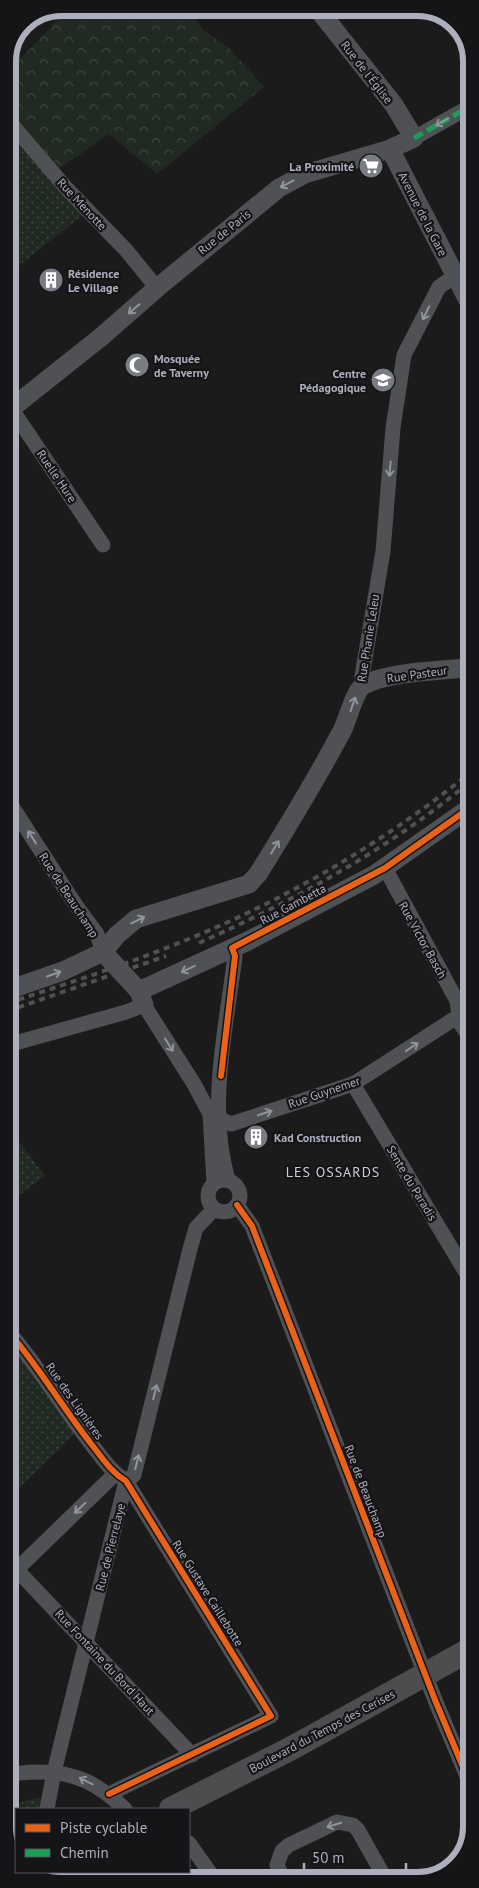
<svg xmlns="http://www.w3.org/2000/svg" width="479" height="1888" font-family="'PT Sans',sans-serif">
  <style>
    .green { fill: url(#green-dots) }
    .forest { fill: url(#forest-crowns) }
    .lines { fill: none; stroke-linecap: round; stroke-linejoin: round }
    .minor { stroke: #4f5155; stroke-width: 15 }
    .tertiary { stroke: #4f5155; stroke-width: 19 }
    .primary { stroke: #4d4d50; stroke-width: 24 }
    .rail { stroke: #505153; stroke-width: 4; stroke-dasharray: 6 5; stroke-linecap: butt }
    .quiet { stroke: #1a9f57; stroke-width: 5; stroke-dasharray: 10 5; stroke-linecap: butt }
    .cycleway-casing { stroke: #151518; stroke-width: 9 }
    .cycleway { stroke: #ea6118; stroke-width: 6 }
    .oneway { stroke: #91949d }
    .labels { text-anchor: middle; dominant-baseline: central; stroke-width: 4.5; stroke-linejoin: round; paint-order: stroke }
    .street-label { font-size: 12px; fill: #adb0bc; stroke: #151518 }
    .poi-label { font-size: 12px; font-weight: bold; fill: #adb0bc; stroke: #151518; text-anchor: start }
    .neighbourhood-label { font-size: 14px; letter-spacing: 1px; fill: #ced0d8; stroke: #151518 }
    .rim { fill: none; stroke: #adb0bc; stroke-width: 6 }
  </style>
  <defs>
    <pattern id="green-dots" width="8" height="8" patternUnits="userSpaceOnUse" patternTransform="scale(1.25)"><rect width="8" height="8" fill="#212923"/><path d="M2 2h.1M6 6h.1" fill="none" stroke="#3f4641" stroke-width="1.8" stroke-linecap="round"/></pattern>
    <pattern id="forest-crowns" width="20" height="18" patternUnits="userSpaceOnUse" patternTransform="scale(1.25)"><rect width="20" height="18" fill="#212923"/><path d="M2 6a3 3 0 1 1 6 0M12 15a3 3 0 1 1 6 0" fill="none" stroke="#3f4641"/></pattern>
  </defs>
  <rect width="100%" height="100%" fill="#1b1b1c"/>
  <g class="green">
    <polygon points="8,125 84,214 10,273 8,271"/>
    <polygon points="17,1141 22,1145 45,1176 10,1202 18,1217 8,1223 8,1147"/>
    <polygon points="8,1331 80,1429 8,1499"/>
    <polygon points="41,1798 40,1809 16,1809 16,1851 8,1837 8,1808 27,1800"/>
  </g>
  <polygon class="forest" points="70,8 190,8 203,30 229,48 264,87 157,174 109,134 53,173 8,120 8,71"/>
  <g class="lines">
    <g class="minor">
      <polyline points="8,120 67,189 126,250 157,288"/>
      <polyline points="414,138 471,106"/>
      <polyline points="11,408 103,545"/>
      <polyline points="363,685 362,676 383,551 393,428 404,355 439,287 455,276"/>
      <polyline points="8,800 77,907 97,934 103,952"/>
      <polyline points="385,868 457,1001 460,1023 471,1039"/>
      <polyline points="8,1045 126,1012 144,1005 194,1084 210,1114 214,1183"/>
      <polyline points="353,1084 471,1281"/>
      <polyline points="210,1114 231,1124 353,1084 471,1008"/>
      <circle cx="224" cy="1196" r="16"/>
      <path d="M228,1180c-21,-72 -2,-151 7,-224l-3,-8"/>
      <polyline points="237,1205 252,1226 435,1700 471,1786"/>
      <path d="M8,1331c31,36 55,77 84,114 11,14 19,27 34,36l145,235 -162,78"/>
      <polyline points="17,1570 192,1755"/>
      <polyline points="8,1578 115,1474"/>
      <path d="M8,1776c10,-4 21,-4 31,-4 38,0 59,12 86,37"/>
      <polyline points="47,1809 54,1772 126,1481 134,1475 190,1249 196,1228 214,1209"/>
      <polyline points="189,1843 215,1880"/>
      <polyline points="284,1880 277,1865 282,1851 289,1845 337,1822 353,1825 358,1830 386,1880"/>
    </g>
    <g class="tertiary">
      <polyline points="390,149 471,306"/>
      <polyline points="8,411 101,337 157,288 279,188 305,174 390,149 414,138 394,105 317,8"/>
      <polyline points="103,952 139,991 144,1005"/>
      <path d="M8,990l55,-19 40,-19 14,-17 19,-16 113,-35 9,-10c30,-48 59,-96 85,-145 5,-11 12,-39 21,-44 23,-13 74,-14 101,-17l6,-3"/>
      <polyline points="139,991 248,941 374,875 471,807"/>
    </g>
    <g class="primary">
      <polyline points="171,1809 290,1749 471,1649"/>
      <polyline points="47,1877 55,1872"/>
    </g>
    <g class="rail">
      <path d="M199,943c96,-43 190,-94 272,-162"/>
      <path d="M8,1003c61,-20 123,-40 183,-65 100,-41 196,-98 280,-166"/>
      <polyline points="8,1011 166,956"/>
    </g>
    <polyline class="quiet" points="414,138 471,106"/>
    <defs>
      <g id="cycleway">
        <polyline points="221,1076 235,956 232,948 385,868 471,807"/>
        <polyline points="237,1205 252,1226 435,1700 471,1786"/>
        <path d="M8,1331c31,36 55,77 84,114 11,14 19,27 34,36l145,235 -162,78"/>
      </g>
    </defs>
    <use href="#cycleway" class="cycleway-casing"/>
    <use href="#cycleway" class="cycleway"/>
  </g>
  <defs><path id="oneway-shaft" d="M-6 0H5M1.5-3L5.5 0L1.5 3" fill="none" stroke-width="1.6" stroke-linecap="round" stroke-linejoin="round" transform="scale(1.25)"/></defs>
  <g class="oneway">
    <use href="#oneway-shaft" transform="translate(442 122) rotate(150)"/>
    <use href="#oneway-shaft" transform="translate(287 184) rotate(152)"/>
    <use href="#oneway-shaft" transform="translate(134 309) rotate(139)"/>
    <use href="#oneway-shaft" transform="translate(426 313) rotate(116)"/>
    <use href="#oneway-shaft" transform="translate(390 469) rotate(95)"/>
    <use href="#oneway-shaft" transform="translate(353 704) rotate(-71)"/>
    <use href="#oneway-shaft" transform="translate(32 837) rotate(-122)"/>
    <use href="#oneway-shaft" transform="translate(275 847) rotate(-59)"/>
    <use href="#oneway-shaft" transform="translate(138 920) rotate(-26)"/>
    <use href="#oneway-shaft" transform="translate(188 969) rotate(155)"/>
    <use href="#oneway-shaft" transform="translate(54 974) rotate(-19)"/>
    <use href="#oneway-shaft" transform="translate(169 1045) rotate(58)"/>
    <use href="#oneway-shaft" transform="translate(412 1047) rotate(-34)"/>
    <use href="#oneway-shaft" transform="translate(265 1113) rotate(-18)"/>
    <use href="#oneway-shaft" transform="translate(155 1392) rotate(-76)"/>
    <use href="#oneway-shaft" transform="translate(137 1462) rotate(-76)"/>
    <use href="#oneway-shaft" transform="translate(80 1508) rotate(136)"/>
    <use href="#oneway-shaft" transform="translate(86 1781) rotate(-153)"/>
    <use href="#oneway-shaft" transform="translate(334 1825) rotate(163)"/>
  </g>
  <defs>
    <symbol id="supermarket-disc" viewBox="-11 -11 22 22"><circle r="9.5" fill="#7a7c84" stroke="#151518"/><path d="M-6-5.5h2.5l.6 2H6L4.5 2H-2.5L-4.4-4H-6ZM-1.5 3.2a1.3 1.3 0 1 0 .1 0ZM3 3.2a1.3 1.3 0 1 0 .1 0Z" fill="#fff"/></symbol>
    <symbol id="building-disc" viewBox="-11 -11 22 22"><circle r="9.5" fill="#7a7c84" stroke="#151518"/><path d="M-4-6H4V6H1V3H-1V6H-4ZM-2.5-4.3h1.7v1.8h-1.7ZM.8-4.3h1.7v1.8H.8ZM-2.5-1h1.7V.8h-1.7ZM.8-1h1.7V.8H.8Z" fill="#fff"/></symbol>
    <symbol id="mosque-disc" viewBox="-11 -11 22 22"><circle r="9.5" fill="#7a7c84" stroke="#151518"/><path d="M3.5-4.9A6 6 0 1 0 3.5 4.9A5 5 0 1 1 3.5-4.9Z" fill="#fff"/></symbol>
    <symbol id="university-disc" viewBox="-11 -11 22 22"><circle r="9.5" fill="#7a7c84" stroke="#151518"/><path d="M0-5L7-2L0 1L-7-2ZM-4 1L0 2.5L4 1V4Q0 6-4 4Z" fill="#fff"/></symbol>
  </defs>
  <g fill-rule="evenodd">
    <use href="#supermarket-disc" x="357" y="152" width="28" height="28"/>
    <use href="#building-disc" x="37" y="266" width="28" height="28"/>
    <use href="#mosque-disc" x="123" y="351" width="28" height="28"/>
    <use href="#university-disc" x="369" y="366" width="28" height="28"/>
    <use href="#building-disc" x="242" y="1123" width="28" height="28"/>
  </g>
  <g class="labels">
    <g class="street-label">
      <text transform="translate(367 72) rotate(52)">Rue de l'Église</text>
      <text transform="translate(82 204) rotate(47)">Rue Menotte</text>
      <text transform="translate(423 214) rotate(63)">Avenue de la Gare</text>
      <text transform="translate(224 232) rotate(-39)">Rue de Paris</text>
      <text transform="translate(57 476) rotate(56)">Ruelle Hure</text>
      <text transform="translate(368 638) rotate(-81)">Rue Phanie Leleu</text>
      <text transform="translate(417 674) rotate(-8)">Rue Pasteur</text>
      <text transform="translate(69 895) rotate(57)">Rue de Beauchamp</text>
      <text transform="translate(293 904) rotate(-28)">Rue Gambetta</text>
      <text transform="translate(423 940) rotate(61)">Rue Victor Basch</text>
      <text transform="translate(324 1092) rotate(-19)">Rue Guynemer</text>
      <text transform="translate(412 1183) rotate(59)">Sente du Paradis</text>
      <text transform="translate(75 1401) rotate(55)">Rue des Lignières</text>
      <text transform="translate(366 1491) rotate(69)">Rue de Beauchamp</text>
      <text transform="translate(110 1547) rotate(-76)">Rue de Pierrelaye</text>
      <text transform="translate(208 1593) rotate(58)">Rue Gustave Caillebotte</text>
      <text transform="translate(105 1662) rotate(47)">Rue Fontaine du Bord Haut</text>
      <text transform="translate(322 1731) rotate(-28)">Boulevard du Temps des Cerises</text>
    </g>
    <g class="poi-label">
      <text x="354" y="166" text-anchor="end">La Proximité</text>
      <text x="68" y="273">Résidence<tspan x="68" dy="14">Le Village</tspan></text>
      <text x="154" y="358">Mosquée<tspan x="154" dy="14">de Taverny</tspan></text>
      <text x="366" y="373" text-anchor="end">Centre<tspan x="366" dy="14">Pédagogique</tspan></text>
      <text x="274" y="1137">Kad Construction</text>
    </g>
    <g class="neighbourhood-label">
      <text x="333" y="1172">LES OSSARDS</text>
    </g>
  </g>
  <path d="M0 0H479V1888H0ZM61 16H418A45 45 0 0 1 463 61V1827A45 45 0 0 1 418 1872H61A45 45 0 0 1 16 1827V61A45 45 0 0 1 61 16Z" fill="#151518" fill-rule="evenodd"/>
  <path class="rim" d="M61 16H418A45 45 0 0 1 463 61V1827A45 45 0 0 1 418 1872H61A45 45 0 0 1 16 1827V61A45 45 0 0 1 61 16Z"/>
  <rect x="15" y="1808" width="175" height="65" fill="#151518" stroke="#52535a"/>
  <rect x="25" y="1824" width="25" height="8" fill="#ea6118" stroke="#52535a"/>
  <text x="60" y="1833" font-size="15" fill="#adb0bc">Piste cyclable</text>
  <rect x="25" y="1849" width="25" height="8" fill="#1a9f57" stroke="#52535a"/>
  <text x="60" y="1858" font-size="15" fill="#adb0bc">Chemin</text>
  <path d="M304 1863v8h102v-8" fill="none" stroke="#adb0bc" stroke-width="2.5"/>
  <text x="312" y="1863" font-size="15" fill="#adb0bc" stroke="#151518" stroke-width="4" paint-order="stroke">50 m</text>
</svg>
